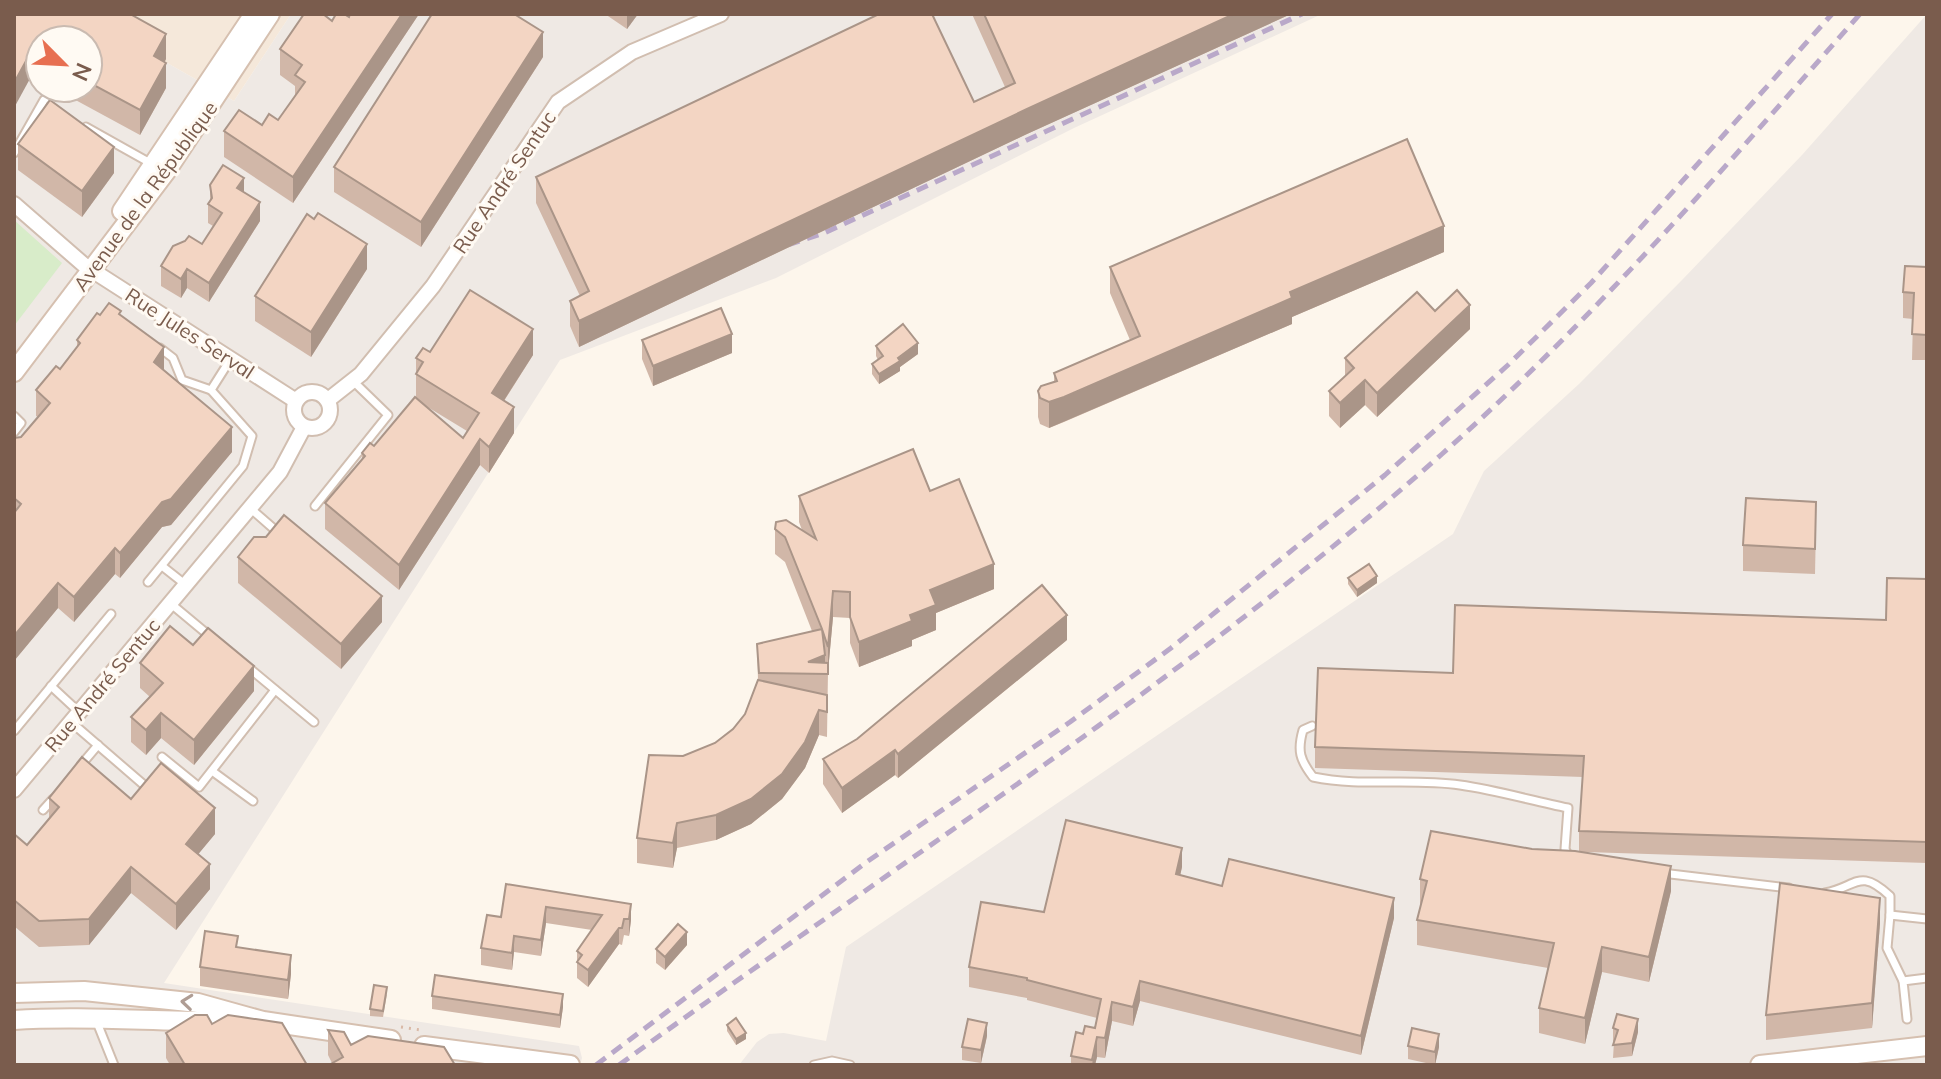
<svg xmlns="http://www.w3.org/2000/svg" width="1941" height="1079" font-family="Mulish,sans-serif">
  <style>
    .residential { fill: #f5e8da }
    .industrial { fill: #efe9e4; fill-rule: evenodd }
    .green { fill: #d8ecc9 }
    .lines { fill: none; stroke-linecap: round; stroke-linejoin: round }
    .lane-casing { stroke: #d1beb0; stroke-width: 11 }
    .street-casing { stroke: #d1beb0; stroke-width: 18 }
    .secondary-casing { stroke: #d6c0b0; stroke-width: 22 }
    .path { stroke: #d9b8a5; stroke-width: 3; stroke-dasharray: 2 6; stroke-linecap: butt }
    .lane { stroke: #fff; stroke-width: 7 }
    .street { stroke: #fff; stroke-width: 14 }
    .secondary { stroke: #fff; stroke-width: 18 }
    .rail { stroke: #b9a8c9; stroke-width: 5; stroke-dasharray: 12 8; stroke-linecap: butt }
    .wall { fill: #d1b7a8; fill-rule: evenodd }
    .shaded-wall { fill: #aa9588 }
    .building { fill: #f3d5c3; stroke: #aa9588; stroke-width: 2 }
    .oneway { stroke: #af9d94 }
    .labels { text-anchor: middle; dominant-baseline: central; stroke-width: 6; stroke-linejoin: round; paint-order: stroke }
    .street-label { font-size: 20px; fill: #7a5c4d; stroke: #fffaf3 }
  </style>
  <rect width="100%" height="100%" fill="#fdf6ec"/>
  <polygon class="residential" points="81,14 291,14 234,101"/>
  <g class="industrial">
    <path d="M14,14h67l153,87 57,-87h1031l-248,114 -298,150 -216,82 -396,623 415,63 3,12 -2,7h-566zM40,40h48v48h-48z"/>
    <polygon points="1927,14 1927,1065 739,1065 757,1042 769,1034 784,1033 826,1041 846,947 1453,534 1484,471 1579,384 1683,279 1802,155"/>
  </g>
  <polygon class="green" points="14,220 62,263 14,326"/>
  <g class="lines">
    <defs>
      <g id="lane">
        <polyline points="86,127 152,164"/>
        <polyline points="14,153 44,100 60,88"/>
        <polyline points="160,348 173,358 182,380 211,390"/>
        <polyline points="14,416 21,423 14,432"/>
        <polyline points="315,506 388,415 353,381"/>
        <polyline points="250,508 274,529 280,529"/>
        <polyline points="162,566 186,585"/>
        <polyline points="148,582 243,466 252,436 211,390 230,360"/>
        <polyline points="170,603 212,638"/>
        <polyline points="249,668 314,722"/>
        <polyline points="51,686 79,712"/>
        <polyline points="71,722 144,785"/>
        <path d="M1312,726l-9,4c-6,21 -3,30 10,47 48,10 98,1 147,8 36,5 73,16 108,23l-3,41 4,8"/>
        <polyline points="14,731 111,614"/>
        <polyline points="162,757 199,787 275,690"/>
        <polyline points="81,765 98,745"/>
        <polyline points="212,771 253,801"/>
        <polyline points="43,810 53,799"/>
        <polyline points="1662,873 1789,888"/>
        <path d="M1825,893c32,-6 34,-26 65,3v19"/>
        <polyline points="1903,981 1887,948 1890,915 1927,919"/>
        <polyline points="1907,1019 1903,981 1927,978"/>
        <polyline points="96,1020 114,1065"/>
        <polyline points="814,1065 832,1061 850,1065"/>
      </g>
      <g id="street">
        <polyline points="14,204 84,265 296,401"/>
        <circle cx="312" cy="410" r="18"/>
        <polyline points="328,400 361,374 433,286 558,102 632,52 721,14"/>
        <polyline points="14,790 280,472 304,427"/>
      </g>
      <g id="secondary">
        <polyline points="122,211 254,14"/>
        <polyline points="14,372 167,170 270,14"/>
        <polyline points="14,993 84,991 198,1003 263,1021 391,1040"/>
        <path d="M14,1020c76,-5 151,3 226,1"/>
        <polyline points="424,1046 570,1065"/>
        <polyline points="1760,1065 1927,1046"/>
      </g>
    </defs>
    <use href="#lane" class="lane-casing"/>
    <use href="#street" class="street-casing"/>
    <use href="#secondary" class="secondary-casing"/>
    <polyline class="path" points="401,1027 421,1030"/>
    <use href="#lane" class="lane"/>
    <use href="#street" class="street"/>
    <use href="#secondary" class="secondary"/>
    <g class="rail">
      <polyline points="788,245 824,233 1302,14"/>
      <polyline points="596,1065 868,861 1070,722 1171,648 1385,475 1508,365 1591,283 1832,14"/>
      <path d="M619,1065c278,-202 565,-383 823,-611 152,-135 284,-288 418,-440"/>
    </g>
  </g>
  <g class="wall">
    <polygon points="14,14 166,59 165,62 166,88 140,135 70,97 70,88 88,88 88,40 40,40 40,65 38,64"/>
    <polygon points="350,14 419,14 293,203 224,157 224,131 262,125 278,120 295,96 295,86 280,75 280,49 332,21 349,17"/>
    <polygon points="605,14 638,14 627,29"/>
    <polygon points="972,14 1291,14 1027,134 579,347 570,326 570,301 580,296 536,203 536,177 974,102 1005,87"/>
    <polygon points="543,57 421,247 334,192 334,167"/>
    <polygon points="18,144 114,173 82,217 18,170"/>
    <polygon points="210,185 244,192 260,221 209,302 187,288 181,298 161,286 161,266 202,244 213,226 208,223 208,204 210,201"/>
    <polygon points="1444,252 1292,317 1292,324 1064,422 1049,428 1040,424 1038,417 1038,391 1054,382 1054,373 1130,340 1110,293 1110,267"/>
    <polygon points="1927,267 1927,360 1912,360 1913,319 1903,318 1903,292"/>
    <polygon points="367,269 311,357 255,321 255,296"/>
    <polygon points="1435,311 1470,329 1377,417 1365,405 1340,428 1329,416 1329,391 1345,376 1345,358"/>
    <polygon points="100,315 121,315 164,371 232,452 171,525 162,527 120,578 115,574 74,622 58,608 14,661 14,438 21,437 38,417 36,416 36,390 60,369 77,347 77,340"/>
    <polygon points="642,340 732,353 653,386 642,359"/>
    <polygon points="876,346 918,354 900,367 900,371 879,384 872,374 872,364 878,360 876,356"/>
    <path d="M430,352l103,3 -29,46 10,32 -25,40 -9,-8 -81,125 -74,-61v-26l37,-43v-7l12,-7 42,-48v-40zM421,403l46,28 -4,7z"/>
    <polygon points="930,491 994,589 936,613 936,630 912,640 912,646 859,667 850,643 850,618 833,617 828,671 827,737 819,735 805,768 782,799 751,824 716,840 677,848 673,868 637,863 637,838 683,756 715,743 733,729 745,714 758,680 757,644 812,631 785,562 775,554 775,529 802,530 799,522 799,496"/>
    <polygon points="1816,527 1815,574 1743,571 1743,545"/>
    <polygon points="238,557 382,622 341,669 238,583"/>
    <polygon points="1348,578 1377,583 1357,597 1348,584"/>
    <polygon points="1927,579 1927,863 1586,852 1671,891 1649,982 1602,972 1585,1044 1539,1033 1539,1008 1548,968 1417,945 1417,920 1421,905 1420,904 1420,879 1532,849 1579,851 1579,831 1583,777 1315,768 1315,747 1453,673 1886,620"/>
    <polygon points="1067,640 898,778 895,775 842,813 823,784 823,759"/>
    <polygon points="193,645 254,691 194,765 161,738 146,755 131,742 131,717 150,697 140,688 140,663"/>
    <polygon points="49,798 131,799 215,834 198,854 210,889 176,930 131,893 89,945 39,947 14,926 14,834 27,845 49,820"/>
    <polygon points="1182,867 1180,875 1222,886 1394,918 1361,1055 1140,1001 1133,1026 1112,1021 1105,1058 1097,1057 1095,1065 1071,1065 1071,1056 1083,1034 1095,1028 1097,1018 1027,1000 1027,998 969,987 969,967 1044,912"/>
    <polygon points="506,884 631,920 629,936 624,935 622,945 619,944 588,987 577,978 577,951 592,930 546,923 541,956 514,952 512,970 481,965 481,948 501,917"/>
    <polygon points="1880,923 1872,1028 1766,1040 1766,1015"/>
    <polygon points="687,945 665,970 656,963 656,949"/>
    <polygon points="200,967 291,974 288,999 200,986"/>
    <polygon points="387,994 383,1017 370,1016 370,1009"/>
    <polygon points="432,996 563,1007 560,1028 432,1009"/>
    <polygon points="212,1024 307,1065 170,1065 166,1058 166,1033"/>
    <polygon points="727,1025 746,1039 736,1045 727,1031"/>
    <polygon points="1613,1028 1638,1032 1632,1056 1613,1058 1614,1042 1613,1041"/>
    <polygon points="328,1030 351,1045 455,1065 332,1063 328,1055"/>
    <polygon points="987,1036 981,1063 962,1060 962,1047"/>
    <polygon points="1408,1046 1439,1047 1435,1065 1408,1059"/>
  </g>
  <g class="shaded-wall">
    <polygon points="402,14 419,14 293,203 293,177"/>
    <polygon points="627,14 638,14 627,29"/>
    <polygon points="1234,14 1291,14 1027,134 579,347 579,321 1027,109"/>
    <polygon points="543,32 543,57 421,247 421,222"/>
    <polygon points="166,34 166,59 154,81 154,56"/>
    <polygon points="38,39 38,64 14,108 14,83"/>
    <polygon points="166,63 166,88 140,135 140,110"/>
    <polygon points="114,147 114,173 82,217 82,191"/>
    <polygon points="244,178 244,197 237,188"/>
    <polygon points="260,202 260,221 209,302 209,283"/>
    <polygon points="1444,226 1444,252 1292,317 1292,324 1049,428 1049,402 1290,292"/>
    <polygon points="367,244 367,269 311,357 311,332"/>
    <polygon points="187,269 187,288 181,298 181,279"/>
    <polygon points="1470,305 1470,329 1377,417 1377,393"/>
    <polygon points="533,329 533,355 492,419 492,393"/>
    <polygon points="732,334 732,353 653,386 653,366"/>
    <polygon points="918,343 918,354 900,367 900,371 879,384 879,374"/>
    <polygon points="164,347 164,372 154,362"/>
    <polygon points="1365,380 1365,405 1340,428 1340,403"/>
    <polygon points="514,407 514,433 489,473 489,447"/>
    <polygon points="232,427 232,452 171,525 162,527 120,578 120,553 162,502"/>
    <polygon points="480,439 480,465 399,590 399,565"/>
    <polygon points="115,548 115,574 74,622 74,597"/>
    <polygon points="994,564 994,589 936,613 936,630 912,640 912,646 859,667 859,642 910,615 930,590"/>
    <polygon points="1377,576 1377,583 1357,597 1357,590"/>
    <polygon points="58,583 58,608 14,661 14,636"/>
    <polygon points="833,591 833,617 828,672 828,647"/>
    <polygon points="382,596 382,622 341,669 341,644"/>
    <polygon points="1067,615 1067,640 898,778 898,754"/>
    <polygon points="825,655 825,674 808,662"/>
    <polygon points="254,666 254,691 194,765 194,740"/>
    <polygon points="819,710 819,735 805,768 782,799 751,824 716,840 716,815"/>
    <polygon points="161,713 161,738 146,755 146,730"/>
    <polygon points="895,750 895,775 842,813 842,788"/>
    <polygon points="215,808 215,834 186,869 186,844"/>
    <polygon points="677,823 677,848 673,868 673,843"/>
    <polygon points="1182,848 1182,867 1176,894 1176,874"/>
    <polygon points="210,864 210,889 176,930 176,904"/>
    <polygon points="1671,866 1671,891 1649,982 1649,957"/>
    <polygon points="131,867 131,893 89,945 89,919"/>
    <polygon points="1394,898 1394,918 1361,1055 1361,1036"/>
    <polygon points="1880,898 1880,923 1872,1028 1872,1003"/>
    <polygon points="631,904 631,920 629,936 629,919"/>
    <polygon points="546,907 546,923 541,956 541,940"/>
    <polygon points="619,928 619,944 588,987 588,970"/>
    <polygon points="687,932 687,945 665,970 665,957"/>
    <polygon points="514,936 514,952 512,970 512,953"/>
    <polygon points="1602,947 1602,972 1585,1044 1585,1018"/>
    <polygon points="291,955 291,974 288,999 288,980"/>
    <polygon points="1140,981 1140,1001 1133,1026 1133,1007"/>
    <polygon points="563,994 563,1007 560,1028 560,1015"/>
    <polygon points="1112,1002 1112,1021 1105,1058 1105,1038"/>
    <polygon points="1638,1019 1638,1032 1632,1056 1632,1043"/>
    <polygon points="987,1023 987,1036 981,1063 981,1050"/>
    <polygon points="746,1033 746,1039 736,1045 736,1039"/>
    <polygon points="1439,1034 1439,1047 1435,1065 1435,1052"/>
    <polygon points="1097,1037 1097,1057 1095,1065 1092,1065"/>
  </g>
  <g class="building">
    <polygon points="14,14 130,14 166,34 154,56 166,63 140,110 88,82 88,40 38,39 14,83"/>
    <polygon points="304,14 323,14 332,21 336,14 344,14 349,17 350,14 402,14 293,177 224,131 239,110 262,125 269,114 278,120 305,82 295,75 302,65 280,49"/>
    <polygon points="432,14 514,14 543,32 421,222 334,167"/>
    <polygon points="879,14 932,14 974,102 1015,83 984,14 1234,14 1027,109 579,321 570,301 589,291 536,177"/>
    <polygon points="50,100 114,147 82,191 18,144"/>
    <polygon points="1407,139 1444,226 1290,292 1292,298 1064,397 1049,402 1040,398 1038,391 1041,386 1057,381 1054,373 1140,336 1110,267"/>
    <polygon points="223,165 244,178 237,188 260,202 209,283 187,269 181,279 161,266 173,246 185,241 189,236 202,244 222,213 208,204 212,198 210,185"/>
    <polygon points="318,213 367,244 311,332 255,296 307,214 314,219"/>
    <polygon points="1905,266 1927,267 1927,335 1912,334 1914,293 1903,292"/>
    <polygon points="470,290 533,329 492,393 514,407 489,447 480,439 399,565 325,503 365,456 362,453 370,443 374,446 415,397 463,438 479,413 416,374 423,362 416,358 423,348 430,352"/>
    <polygon points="1457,290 1470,305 1377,393 1365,380 1340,403 1329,391 1354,368 1345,358 1417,292 1435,311"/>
    <polygon points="109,303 121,311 119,314 164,347 154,362 232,427 171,499 162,502 120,553 115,548 74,597 58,583 14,636 14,513 21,504 14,498 14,438 21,437 50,403 36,390 56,366 60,369 80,343 77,340 97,313 100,315"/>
    <polygon points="721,308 732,334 653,366 642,340"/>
    <polygon points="903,324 918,343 898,358 900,361 879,374 872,364 883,356 876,346"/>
    <polygon points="913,449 930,491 959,479 994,564 930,590 936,605 910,615 912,621 859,642 850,617 850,592 833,591 828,647 822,629 825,655 808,662 828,663 828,674 759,673 757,644 822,629 785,537 775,529 776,522 786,520 816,539 799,496"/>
    <polygon points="1746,498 1816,502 1815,549 1743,545"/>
    <polygon points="284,515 382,596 341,644 238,557 254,537 266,537"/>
    <polygon points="1369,564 1377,576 1357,590 1348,578"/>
    <polygon points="1887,578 1927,579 1927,842 1579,831 1584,756 1315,747 1318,668 1453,673 1455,605 1886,620"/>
    <polygon points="1042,585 1067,615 898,754 895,750 842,788 823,759 857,739"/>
    <polygon points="170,626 193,645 208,628 254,666 194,740 161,713 146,730 131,717 163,683 140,663"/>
    <polygon points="758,680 827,695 827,712 819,710 805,742 782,774 751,799 716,815 677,823 673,843 637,838 649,755 683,756 715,743 733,729 745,714"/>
    <polygon points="82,757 131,799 161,763 215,808 186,844 210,864 176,904 131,867 89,919 39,921 14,900 14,834 27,845 59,807 49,798"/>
    <polygon points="1066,820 1182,848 1176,874 1222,886 1229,859 1394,898 1361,1036 1140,981 1133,1007 1112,1002 1105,1038 1097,1037 1092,1060 1071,1056 1076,1032 1083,1034 1085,1026 1095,1028 1101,999 1027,980 1027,978 969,967 981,902 1044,912"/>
    <polygon points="1431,831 1532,849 1575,851 1671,866 1649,957 1602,947 1585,1018 1539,1008 1554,943 1417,920 1427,881 1420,879"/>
    <polygon points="1780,883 1880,898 1872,1003 1766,1015"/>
    <polygon points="506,884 631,904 629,919 624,919 622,928 619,928 588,970 577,962 582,955 577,951 602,915 546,907 541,940 514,936 512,953 481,948 487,915 501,917"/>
    <polygon points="678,924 687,932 665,957 656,949"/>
    <polygon points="205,931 238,936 236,947 291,955 288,980 200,967"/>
    <polygon points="435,975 563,994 560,1015 432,996"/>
    <polygon points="374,985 387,987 383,1011 370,1009"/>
    <polygon points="1617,1014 1638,1019 1632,1043 1613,1045 1618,1030 1613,1028"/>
    <polygon points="195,1015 207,1015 212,1024 228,1015 282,1023 307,1065 185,1065 166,1033"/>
    <polygon points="736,1018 746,1033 736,1039 727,1025"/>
    <polygon points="968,1019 987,1023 981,1050 962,1047"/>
    <polygon points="1412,1028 1439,1034 1435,1052 1408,1046"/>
    <polygon points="328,1030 344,1032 351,1045 368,1036 444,1047 455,1065 329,1065 343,1057"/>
  </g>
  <defs><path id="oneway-chevron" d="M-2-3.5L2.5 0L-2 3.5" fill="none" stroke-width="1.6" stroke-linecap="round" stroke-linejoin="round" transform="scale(2)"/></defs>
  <use class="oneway" href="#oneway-chevron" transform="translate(187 1002) rotate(-174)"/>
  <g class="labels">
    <g class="street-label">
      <text transform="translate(504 182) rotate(-56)">Rue André Sentuc</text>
      <text transform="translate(145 196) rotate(-54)">Avenue de la République</text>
      <text transform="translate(190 333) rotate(33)">Rue Jules Serval</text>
      <text transform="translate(102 685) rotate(-50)">Rue André Sentuc</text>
    </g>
  </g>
  <rect width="1941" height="1079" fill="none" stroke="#7a5c4d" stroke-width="32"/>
  <g transform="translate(64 64) rotate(114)"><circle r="38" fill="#fffaf3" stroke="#cabbb1" stroke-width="2"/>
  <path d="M0-6L14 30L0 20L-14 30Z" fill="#e76f51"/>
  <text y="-12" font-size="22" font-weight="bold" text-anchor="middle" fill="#7a5c4d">N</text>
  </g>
</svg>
